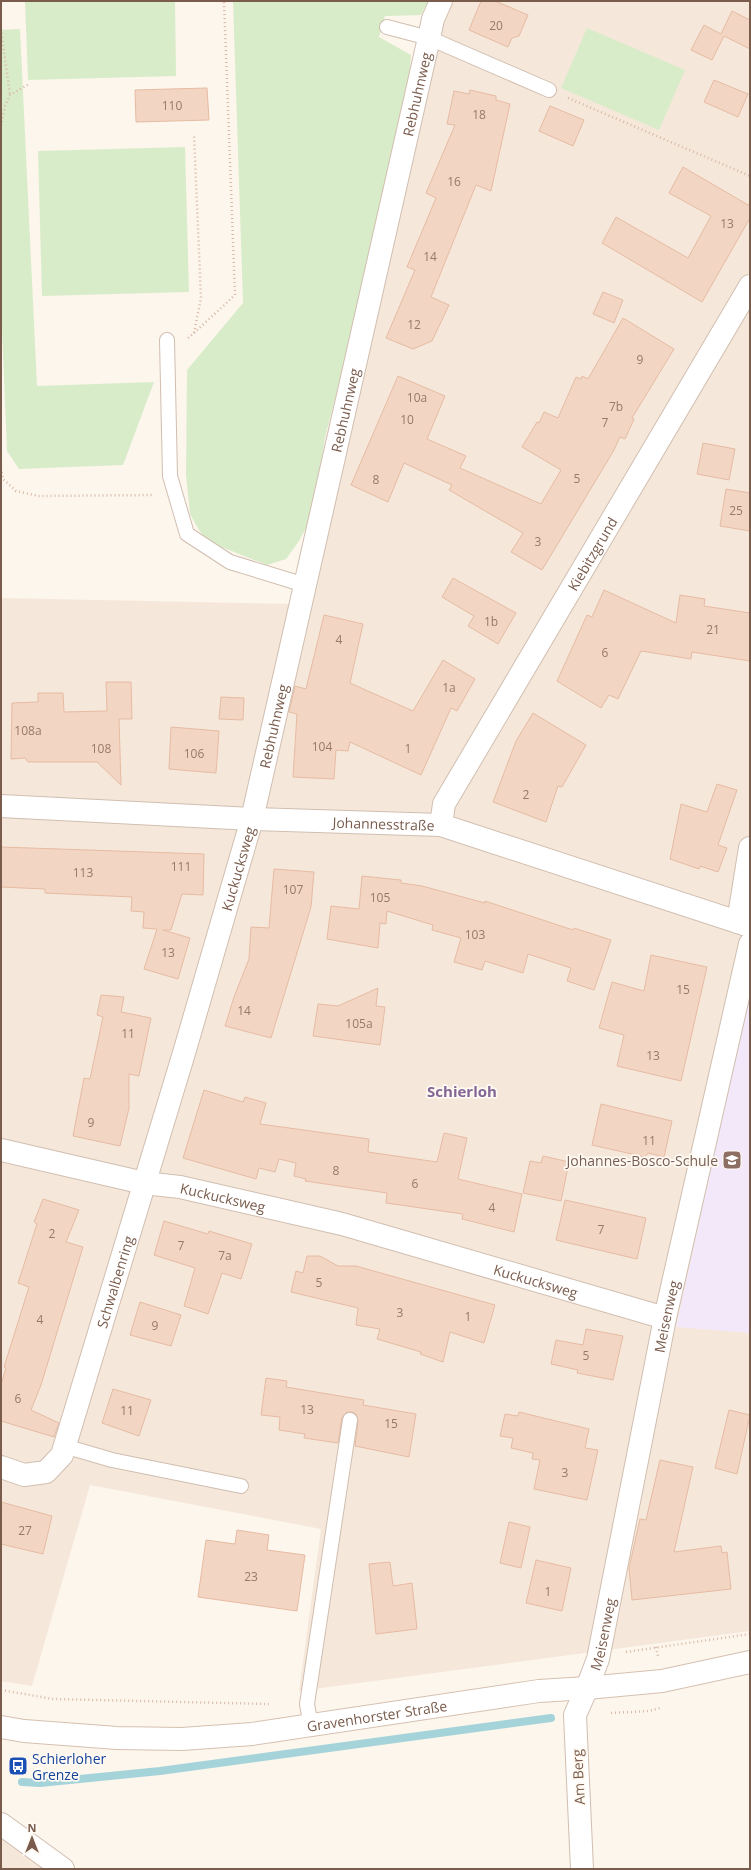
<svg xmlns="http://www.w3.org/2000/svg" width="751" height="1870" font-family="'Open Sans',sans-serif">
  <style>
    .residential { fill: #f5e8da }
    .education { fill: #f3e8fa }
    .green { fill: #d8ecc9 }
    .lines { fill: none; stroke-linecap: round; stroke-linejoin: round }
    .stream { stroke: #a5d3da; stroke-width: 8 }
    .building { fill: #f3d5c3; stroke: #e6bba3 }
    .lane-casing { stroke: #d1beb0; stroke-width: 16 }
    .street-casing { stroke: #d1beb0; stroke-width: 24 }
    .secondary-casing { stroke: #d6c0b0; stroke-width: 24 }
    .path { stroke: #d9b8a5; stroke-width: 2.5; stroke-dasharray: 1 3; stroke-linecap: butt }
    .lane { stroke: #fff; stroke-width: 14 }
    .street { stroke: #fff; stroke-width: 22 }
    .secondary { stroke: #fff; stroke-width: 22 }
    .labels { text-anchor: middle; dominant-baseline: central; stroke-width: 3.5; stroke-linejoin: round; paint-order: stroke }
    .number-label { font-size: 12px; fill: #987a6a }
    .street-label { font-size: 14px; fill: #7a5c4d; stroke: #fffaf3 }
    .education-label { font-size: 14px; fill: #785e54; stroke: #fffaf3; text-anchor: end }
    .transit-label { font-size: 14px; fill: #164399; stroke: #fffaf3; text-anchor: start }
    .neighbourhood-label { font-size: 15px; font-weight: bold; fill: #846695; stroke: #fffaf3 }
  </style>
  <rect width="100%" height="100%" fill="#fdf6ec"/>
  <g class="residential">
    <polygon points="436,1 750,1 750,1631 299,1691 321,1529 90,1485 32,1686 1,1681 1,598 296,604"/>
    <polygon points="1,1838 44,1869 1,1869"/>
  </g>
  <polygon class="education" points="750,992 750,1333 676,1327"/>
  <g class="green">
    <polygon points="25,1 175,1 176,76 28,80"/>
    <polygon points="233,1 428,1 421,15 385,16 379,37 411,55 409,81 364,283 325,438 313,515 299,541 286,559 267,565 209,542 199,530 190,514 186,475 187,370 243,303"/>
    <polygon points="587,28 685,70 659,130 561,88"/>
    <polygon points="20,29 37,386 154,382 123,465 19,469 7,451 1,304 1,30"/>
    <polygon points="185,147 189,292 42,296 38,151"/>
  </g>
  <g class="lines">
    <polyline class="stream" points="22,1782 40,1783 160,1771 551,1718"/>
  </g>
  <g class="building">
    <polygon points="481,1 495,1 528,15 519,36 512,38 508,47 469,30"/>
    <polygon points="732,11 750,20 750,49 724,36 712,60 691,50 704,25 721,34"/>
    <polygon points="714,80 748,94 738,117 704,102"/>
    <polygon points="207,88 209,120 136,122 135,90"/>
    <polygon points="470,90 496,96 496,100 510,104 491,191 476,185 431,297 449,305 432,341 413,349 386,338 415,270 407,267 436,198 426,193 455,125 447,124 454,91 469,94"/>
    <polygon points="550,106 584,120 573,146 539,131"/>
    <polygon points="683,167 750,206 750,218 702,302 602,243 616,217 688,258 711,216 669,193"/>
    <polygon points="603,292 623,300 614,323 593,314"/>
    <polygon points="623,318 674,349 632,418 634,419 625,439 620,437 614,450 542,570 511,552 523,533 449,490 452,485 404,463 388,502 351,485 398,376 445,396 427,439 466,456 460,468 541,504 561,470 522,447 537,422 539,423 544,412 558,418 576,377 581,379 582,376 588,379"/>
    <polygon points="703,443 735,449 729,480 697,474"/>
    <polygon points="726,489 750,493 750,531 720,526"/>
    <polygon points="453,578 516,613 498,644 468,626 474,616 442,597"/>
    <polygon points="604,590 676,623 680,595 705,599 704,606 750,613 750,661 692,652 691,659 641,651 618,699 609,695 601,708 557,681 587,615 592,617"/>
    <polygon points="324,615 363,624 350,683 413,711 443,660 475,679 457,711 451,708 421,775 350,742 348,751 336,750 334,779 293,777 297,714 289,712 295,686 306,689"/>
    <polygon points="106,682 131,682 132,719 119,719 121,785 97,762 28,762 25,758 11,759 12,703 38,702 38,693 63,693 64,712 107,711"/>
    <polygon points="221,697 244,698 243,720 219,719"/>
    <polygon points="533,713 586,745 562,787 558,786 546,822 493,802 516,741"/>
    <polygon points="171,727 219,731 216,773 169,769"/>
    <polygon points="717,784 737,790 718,845 727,848 718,872 700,866 699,869 670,859 681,804 707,812"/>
    <polygon points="1,847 204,854 203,895 182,894 171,930 163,930 190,938 178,979 144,969 157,929 143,928 144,912 131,911 132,897 45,893 45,889 1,887"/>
    <polygon points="274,869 314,872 311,907 271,1038 225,1026 234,997 249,959 251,927 269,928"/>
    <polygon points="362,876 401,880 401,883 422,886 485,903 485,901 573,930 574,928 611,940 594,990 567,981 571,968 528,954 523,973 485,961 482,970 454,962 461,938 432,930 433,925 387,911 386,924 380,923 378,948 327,939 331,906 359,909"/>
    <polygon points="651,955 707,967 681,1081 617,1066 624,1035 599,1028 612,982 644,991"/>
    <polygon points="378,988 376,1006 385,1007 380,1045 313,1036 318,1004 338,1006"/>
    <polygon points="101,995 124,997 121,1012 151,1018 139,1076 129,1074 129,1108 120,1146 73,1136 84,1078 90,1079 103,1017 97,1015"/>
    <polygon points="204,1090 243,1102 245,1097 266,1103 260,1124 369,1139 368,1152 437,1162 444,1133 467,1138 458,1179 522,1194 514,1232 462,1219 463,1214 386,1203 387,1193 305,1181 306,1179 294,1176 296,1163 279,1159 275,1172 259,1168 256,1179 183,1158"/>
    <polygon points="601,1104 672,1121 664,1157 648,1153 645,1157 592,1145"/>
    <polygon points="543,1156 569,1162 561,1201 523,1193 530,1161 541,1163"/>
    <polygon points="43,1199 79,1210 66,1242 83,1247 41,1385 31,1410 59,1423 54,1437 1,1421 1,1385 6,1368 4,1367 29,1287 18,1283 37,1224 34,1222"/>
    <polygon points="565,1200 646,1218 637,1259 556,1240"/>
    <polygon points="164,1221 208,1234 209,1231 252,1244 241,1279 222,1273 208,1314 184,1306 195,1268 154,1255"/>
    <polygon points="307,1256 320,1256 338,1266 356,1266 495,1305 484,1343 450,1332 443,1362 420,1354 421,1352 377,1339 380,1329 356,1325 358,1308 291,1292 296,1271 303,1273"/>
    <polygon points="140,1302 181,1315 171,1346 130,1335"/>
    <polygon points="586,1329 623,1336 613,1380 577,1373 578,1370 551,1364 556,1340 583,1345"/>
    <polygon points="266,1378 287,1381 286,1387 364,1400 363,1405 416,1414 409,1457 355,1446 358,1421 356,1414 352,1412 347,1412 342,1418 338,1443 304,1438 305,1434 279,1430 280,1417 261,1415"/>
    <polygon points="113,1389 151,1400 139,1436 102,1423"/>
    <polygon points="729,1410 750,1415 737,1474 715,1468"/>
    <polygon points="519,1412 589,1429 585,1448 598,1450 587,1500 534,1489 540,1460 532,1459 533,1453 511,1448 513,1438 500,1436 505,1414 518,1416"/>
    <polygon points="660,1460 693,1467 674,1552 721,1546 722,1553 727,1552 731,1589 632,1600 629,1568 640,1519 646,1520"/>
    <polygon points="1,1502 52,1516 43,1554 1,1544"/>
    <polygon points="509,1522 530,1527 521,1568 500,1563"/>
    <polygon points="237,1530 269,1535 267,1550 305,1555 297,1611 198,1597 206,1540 235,1544"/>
    <polygon points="536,1560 571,1568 562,1611 526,1603"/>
    <polygon points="390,1562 393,1586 412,1583 417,1629 376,1634 369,1564"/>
  </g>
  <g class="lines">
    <defs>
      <g id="lane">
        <polyline points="387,27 429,38 549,90"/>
        <polyline points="167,340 170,476 187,534 230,562 305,585"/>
        <polyline points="64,1446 112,1460 241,1486"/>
        <polyline points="311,1726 307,1704 350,1420"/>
      </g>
      <g id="street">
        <path id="s1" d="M1,806l251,13 189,6 309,101"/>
        <path id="s2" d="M441,825l3,-21 306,-518"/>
        <polyline points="738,922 750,848"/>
        <path id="s3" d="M1,1150l143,33 36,4 162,37 323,94"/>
        <path id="s4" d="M1,1467l23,8 22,-3 16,-17 122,-402 68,-234 177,-781 4,-19 8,-18"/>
        <polyline points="1,1824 63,1869"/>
        <path id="s5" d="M582,1869l-7,-154 12,-27 11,-29 67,-341 85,-374"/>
      </g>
      <g id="secondary">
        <path id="s6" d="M1,1727l23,4 93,7 65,1 70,-5 287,-43 48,-3 75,-7 88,-19"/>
      </g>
    </defs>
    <use href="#lane" class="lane-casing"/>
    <use href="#street" class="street-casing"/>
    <use href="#secondary" class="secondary-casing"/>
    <g class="path">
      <polyline points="1,29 10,95"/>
      <polyline points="568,98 750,176"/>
      <polyline points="1,126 5,106 10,95 29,84"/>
      <polyline points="194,333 235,295 224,1"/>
      <polyline points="188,338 194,333 201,298 194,135"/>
      <polyline points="1,468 3,479 16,491 39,496 153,495"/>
      <polyline points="656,1647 658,1656"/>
      <polyline points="626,1652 750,1634"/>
      <polyline points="1,1690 53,1699 269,1704"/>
      <polyline points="611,1713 649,1711 660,1708"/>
    </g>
    <use href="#lane" class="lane"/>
    <use href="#street" class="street"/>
    <use href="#secondary" class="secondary"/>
  </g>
  <defs>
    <symbol id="school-square" viewBox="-11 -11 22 22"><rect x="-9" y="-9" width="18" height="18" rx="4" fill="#8d6e63" stroke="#fffaf3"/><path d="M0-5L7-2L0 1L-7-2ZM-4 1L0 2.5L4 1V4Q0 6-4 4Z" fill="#fff"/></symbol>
    <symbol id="bus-square" viewBox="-11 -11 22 22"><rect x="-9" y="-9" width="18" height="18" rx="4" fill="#1a4fb4" stroke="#fffaf3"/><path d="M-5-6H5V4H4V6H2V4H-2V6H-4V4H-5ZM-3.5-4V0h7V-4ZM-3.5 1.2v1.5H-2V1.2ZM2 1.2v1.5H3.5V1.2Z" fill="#fff"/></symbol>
  </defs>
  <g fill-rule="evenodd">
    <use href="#school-square" x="721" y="1149" width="22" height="22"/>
    <use href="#bus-square" x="7" y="1755" width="22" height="22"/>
  </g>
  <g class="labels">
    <g class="number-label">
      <text x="496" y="25">20</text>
      <text x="172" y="105">110</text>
      <text x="479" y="114">18</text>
      <text x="454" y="181">16</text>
      <text x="727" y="223">13</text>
      <text x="430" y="256">14</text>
      <text x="414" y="324">12</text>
      <text x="640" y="359">9</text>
      <text x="417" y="397">10a</text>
      <text x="616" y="406">7b</text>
      <text x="407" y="419">10</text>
      <text x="605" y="422">7</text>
      <text x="577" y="478">5</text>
      <text x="376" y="479">8</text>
      <text x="736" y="510">25</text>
      <text x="538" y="541">3</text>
      <text x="491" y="621">1b</text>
      <text x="713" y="629">21</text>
      <text x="339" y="639">4</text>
      <text x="605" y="652">6</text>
      <text x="449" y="687">1a</text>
      <text x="28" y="730">108a</text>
      <text x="322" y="746">104</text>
      <text x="101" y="748">108</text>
      <text x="408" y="748">1</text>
      <text x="194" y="753">106</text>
      <text x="526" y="794">2</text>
      <text x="181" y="866">111</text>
      <text x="83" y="872">113</text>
      <text x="293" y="889">107</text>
      <text x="380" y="897">105</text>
      <text x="475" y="934">103</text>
      <text x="168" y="952">13</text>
      <text x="683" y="989">15</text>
      <text x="244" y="1010">14</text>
      <text x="359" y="1023">105a</text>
      <text x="128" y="1033">11</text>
      <text x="653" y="1055">13</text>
      <text x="91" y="1122">9</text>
      <text x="649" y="1140">11</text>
      <text x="336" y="1170">8</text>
      <text x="415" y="1183">6</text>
      <text x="492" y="1207">4</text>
      <text x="601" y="1229">7</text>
      <text x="52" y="1233">2</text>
      <text x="181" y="1245">7</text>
      <text x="225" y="1255">7a</text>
      <text x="319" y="1282">5</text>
      <text x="400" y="1312">3</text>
      <text x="468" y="1316">1</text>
      <text x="40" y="1319">4</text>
      <text x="155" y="1325">9</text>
      <text x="586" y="1355">5</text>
      <text x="18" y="1398">6</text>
      <text x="307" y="1409">13</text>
      <text x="127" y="1410">11</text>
      <text x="391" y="1423">15</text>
      <text x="565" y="1472">3</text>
      <text x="25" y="1530">27</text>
      <text x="251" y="1576">23</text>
      <text x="548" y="1591">1</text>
    </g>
    <g class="street-label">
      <text stroke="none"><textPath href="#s4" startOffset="1477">Rebhuhnweg</textPath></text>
      <text stroke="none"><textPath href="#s4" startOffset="1153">Rebhuhnweg</textPath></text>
      <text stroke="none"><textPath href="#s2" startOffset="312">Kiebitzgrund</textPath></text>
      <text stroke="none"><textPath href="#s4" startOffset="829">Rebhuhnweg</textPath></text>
      <text stroke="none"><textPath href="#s1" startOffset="383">Johannesstraße</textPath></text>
      <text stroke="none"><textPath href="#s4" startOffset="682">Kuckucksweg</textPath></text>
      <text stroke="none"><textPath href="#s3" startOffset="227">Kuckucksweg</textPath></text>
      <text stroke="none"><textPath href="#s3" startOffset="551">Kuckucksweg</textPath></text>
      <text stroke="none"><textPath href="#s4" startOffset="251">Schwalbenring</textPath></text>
      <text stroke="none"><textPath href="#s5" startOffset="564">Meisenweg</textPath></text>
      <text stroke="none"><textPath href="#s5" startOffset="240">Meisenweg</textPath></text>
      <text stroke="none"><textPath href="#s6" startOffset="378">Gravenhorster Straße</textPath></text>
      <text transform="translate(578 1777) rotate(-93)">Am Berg</text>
    </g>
    <g class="education-label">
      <text x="718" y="1160">Johannes-Bosco-Schule</text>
    </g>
    <g class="transit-label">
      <text x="32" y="1758">Schierloher<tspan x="32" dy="16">Grenze</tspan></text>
    </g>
    <g class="neighbourhood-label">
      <text x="462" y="1091">Schierloh</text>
    </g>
  </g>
  <rect width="751" height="1870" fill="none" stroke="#7a5c4d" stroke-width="4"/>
  <g transform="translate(32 1838)" stroke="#fffaf3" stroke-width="3" paint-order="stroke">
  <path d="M0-3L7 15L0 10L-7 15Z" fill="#7a5c4d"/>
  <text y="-6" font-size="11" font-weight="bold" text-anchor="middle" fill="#7a5c4d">N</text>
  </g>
</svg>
